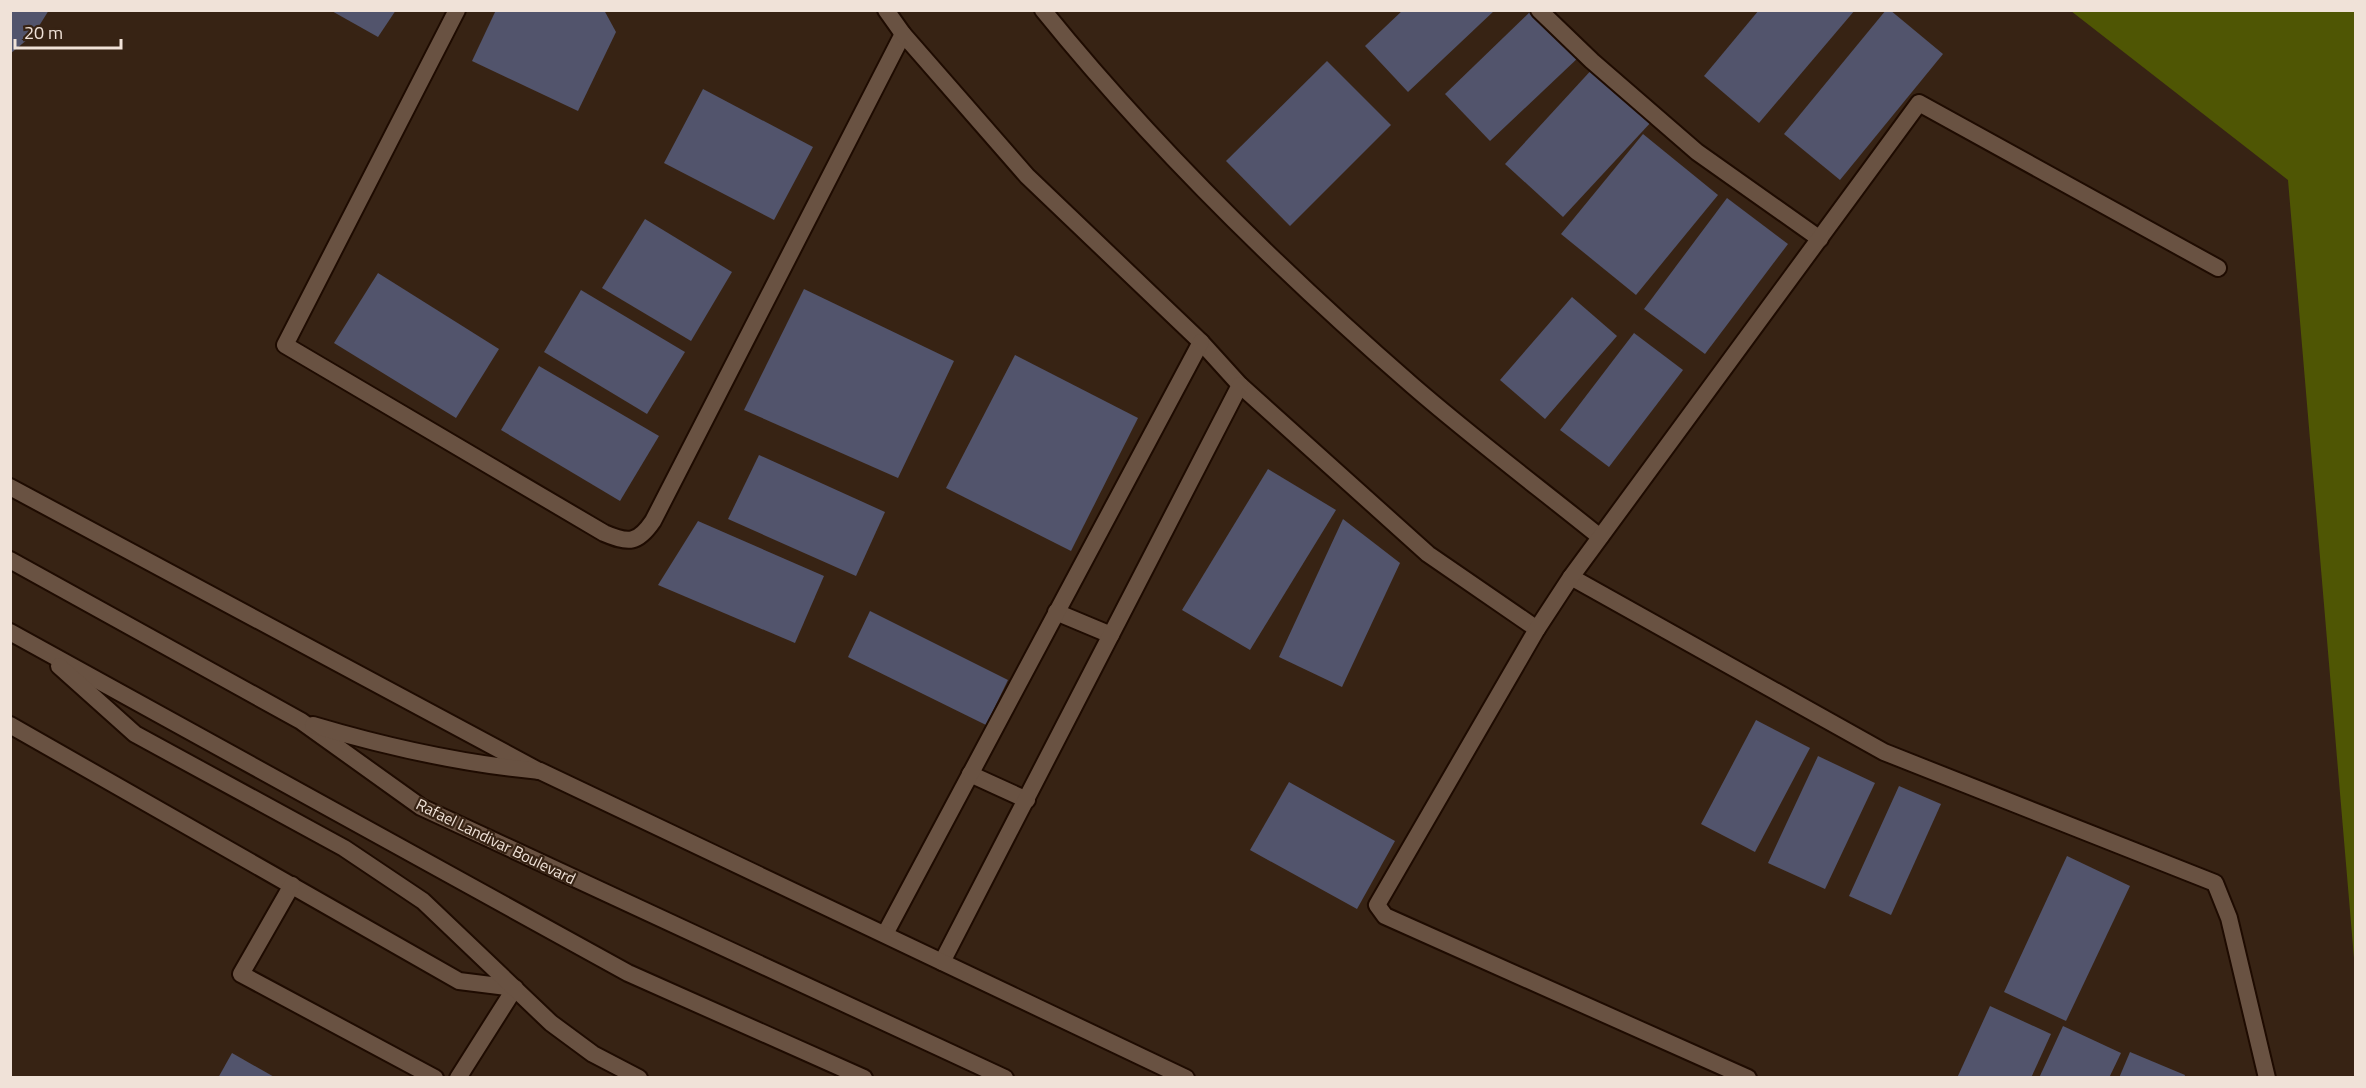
<svg xmlns="http://www.w3.org/2000/svg" width="2366" height="1088" font-family="'Titillium Web',sans-serif">
  <style>
    .forest { fill: #4f5604 }
    .building { fill: #52546c }
    .lines { fill: none; stroke-linecap: round; stroke-linejoin: round }
    .service-casing { stroke: #1e0b01; stroke-width: 20 }
    .minor-casing { stroke: #1e0b01; stroke-width: 20 }
    .secondary-casing { stroke: #1e0b01; stroke-width: 20 }
    .service { stroke: #695242; stroke-width: 16 }
    .minor { stroke: #695242; stroke-width: 16 }
    .secondary { stroke: #695242; stroke-width: 16 }
    .labels { text-anchor: middle; dominant-baseline: central; stroke-width: 4.5; stroke-linejoin: round; paint-order: stroke }
    .street-label { font-size: 16px; fill: #f0e2d8; stroke: #372314 }
  </style>
  <rect width="100%" height="100%" fill="#372314"/>
  <polygon class="forest" points="2071,11 2355,11 2355,970 2288,180"/>
  <g class="building">
    <polygon points="10,10 49,10 34,34 10,54"/>
    <polygon points="330,10 396,10 378,37"/>
    <polygon points="496,10 604,10 616,32 578,111 472,61"/>
    <polygon points="1403,10 1495,10 1408,92 1365,46"/>
    <polygon points="1532,10 1580,56 1490,141 1445,94"/>
    <polygon points="1759,10 1855,10 1759,123 1704,76"/>
    <polygon points="1886,10 1890,10 1943,54 1840,180 1784,134"/>
    <polygon points="1327,61 1391,125 1290,226 1226,161"/>
    <polygon points="1595,66 1653,120 1563,217 1505,164"/>
    <polygon points="703,89 813,147 774,220 664,163"/>
    <polygon points="1643,134 1718,195 1636,295 1561,234"/>
    <polygon points="1727,198 1788,244 1705,354 1644,309"/>
    <polygon points="645,219 732,272 691,341 602,288"/>
    <polygon points="378,273 499,349 456,418 334,343"/>
    <polygon points="804,289 954,361 898,478 744,410"/>
    <polygon points="581,290 685,352 647,414 544,352"/>
    <polygon points="1572,297 1617,336 1545,419 1500,380"/>
    <polygon points="1634,333 1683,370 1609,467 1560,430"/>
    <polygon points="1015,355 1138,418 1071,551 946,488"/>
    <polygon points="539,366 659,436 620,501 501,430"/>
    <polygon points="759,455 885,512 856,576 728,519"/>
    <polygon points="1268,469 1336,510 1250,650 1182,610"/>
    <polygon points="1343,519 1400,563 1342,687 1279,657"/>
    <polygon points="698,521 824,576 795,643 658,585"/>
    <polygon points="870,611 1008,680 986,725 848,657"/>
    <polygon points="1756,720 1810,748 1755,852 1701,824"/>
    <polygon points="1818,756 1875,783 1825,889 1768,863"/>
    <polygon points="1289,782 1395,841 1357,909 1250,850"/>
    <polygon points="1899,786 1941,804 1891,915 1849,896"/>
    <polygon points="2067,856 2130,886 2066,1021 2004,992"/>
    <polygon points="1990,1006 2051,1034 2031,1078 1957,1078"/>
    <polygon points="2063,1026 2121,1053 2109,1078 2039,1078"/>
    <polygon points="2130,1052 2185,1075 2184,1078 2119,1078"/>
    <polygon points="232,1053 276,1078 218,1078"/>
  </g>
  <g class="lines">
    <defs>
      <g id="service">
        <polyline points="10,725 459,981 515,988 458,1078"/>
        <polyline points="292,885 241,974 435,1078"/>
      </g>
      <g id="minor">
        <path d="M457,10l-172,335 319,188c25,11 34,10 49,-12l250,-487"/>
        <polyline points="886,10 903,34 1027,176 1201,342 1240,385 1428,554 1537,629"/>
        <path d="M1043,10c109,135 239,262 370,376 60,52 125,101 187,151"/>
        <polyline points="1539,10 1592,61 1697,152 1820,239"/>
        <polyline points="10,487 539,771"/>
        <polyline points="1571,577 1884,752 2215,883 2229,918 2267,1078"/>
        <polyline points="1056,612 1111,635"/>
        <polyline points="970,774 1027,800"/>
        <polyline points="885,934 1201,342"/>
        <polyline points="942,962 1240,385"/>
        <polyline points="1748,1078 1385,916 1377,905 1537,629 1571,577 1919,103 2218,268"/>
      </g>
      <g id="secondary">
        <polyline points="10,560 301,721 421,807 1005,1078"/>
        <polyline points="10,632 628,973 864,1078"/>
        <polyline points="59,666 135,734 344,848 423,901 551,1023 593,1054 639,1078"/>
        <path d="M313,725c74,22 150,39 227,46l646,307"/>
      </g>
    </defs>
    <use href="#service" class="service-casing"/>
    <use href="#minor" class="minor-casing"/>
    <use href="#secondary" class="secondary-casing"/>
    <use href="#service" class="service"/>
    <use href="#minor" class="minor"/>
    <use href="#secondary" class="secondary"/>
  </g>
  <g class="labels">
    <g class="street-label">
      <text transform="translate(496 841) rotate(26)">Rafael Landivar Boulevard</text>
    </g>
  </g>
  <rect width="2366" height="1088" fill="none" stroke="#f0e2d8" stroke-width="24"/>
  <path d="M15 39v9h106v-9" fill="none" stroke="#f0e2d8" stroke-width="3"/>
  <text x="24" y="39" font-size="18" fill="#f0e2d8" stroke="#372314" stroke-width="4.5" paint-order="stroke">20 m</text>
</svg>
